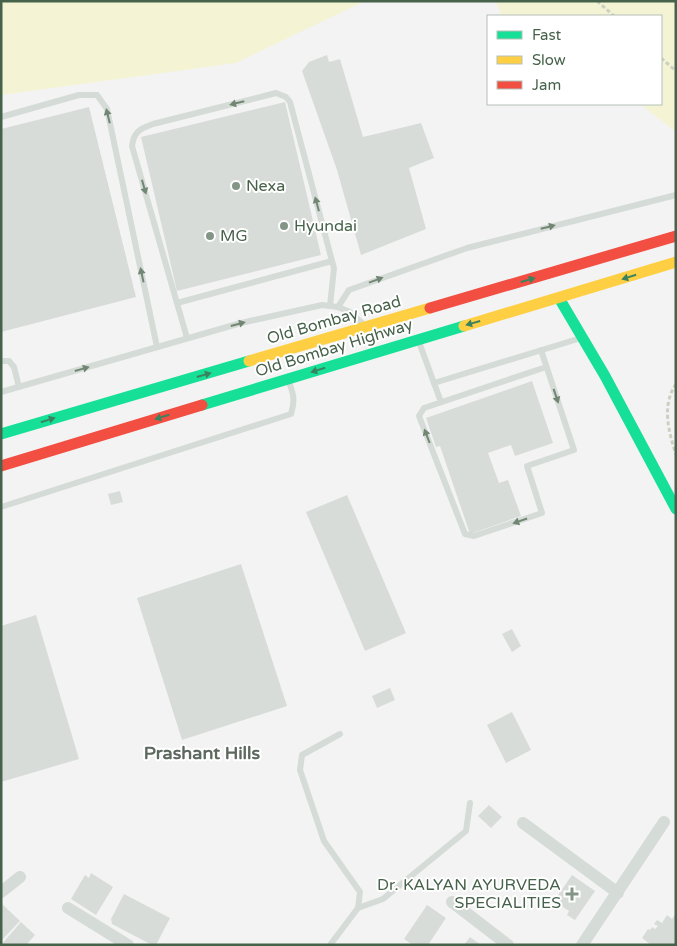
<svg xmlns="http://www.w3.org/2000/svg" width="677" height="946" font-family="'Varela Round',sans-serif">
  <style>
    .green { fill: #f4f4d5 }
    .building { fill: #d8dcd9 }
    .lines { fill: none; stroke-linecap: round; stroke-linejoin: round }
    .path { stroke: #cbd0c1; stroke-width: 3; stroke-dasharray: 4 2.5; stroke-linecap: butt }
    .lane { stroke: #d5dbd6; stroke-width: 6 }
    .street { stroke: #d5dbd6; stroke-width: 12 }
    .fast { stroke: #16e098; stroke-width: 11 }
    .slow { stroke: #ffcf43; stroke-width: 11 }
    .jam { stroke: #f24e42; stroke-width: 11 }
    .oneway { fill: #728674 }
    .oneway2 { fill: #3b825e }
    .poi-dot { fill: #839585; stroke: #fff; stroke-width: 2 }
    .labels { text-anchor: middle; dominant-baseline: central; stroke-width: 4; stroke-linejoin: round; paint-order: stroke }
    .poi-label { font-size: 16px; fill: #47624a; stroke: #fff; text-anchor: start }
    .street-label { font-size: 16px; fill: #47624a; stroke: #fff }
    .neighbourhood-label { font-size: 18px; font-weight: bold; fill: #5d685f; stroke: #fff }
  </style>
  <rect width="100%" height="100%" fill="#f3f3f3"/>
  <g class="green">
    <polygon points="1,1 365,1 236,63 1,95"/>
    <polygon points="495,1 676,1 676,132 640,104 661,104 661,16 502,16"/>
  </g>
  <g class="building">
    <polygon points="327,55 329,62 340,59 363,137 421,123 434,158 409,168 426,229 361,255 337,170 302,71 309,62"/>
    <polygon points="285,102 321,255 177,291 141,137"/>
    <polygon points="89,107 136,297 1,332 1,129"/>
    <polygon points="532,381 553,443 515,456 511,445 488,453 499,483 508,480 521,516 470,534 440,446 436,447 426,418"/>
    <polygon points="120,491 123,502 111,505 108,494"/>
    <polygon points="347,495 406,633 365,651 306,512"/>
    <polygon points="241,564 287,706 182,740 137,598"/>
    <polygon points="36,615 79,759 1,782 1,626"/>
    <polygon points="512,629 521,646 512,652 502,634"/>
    <polygon points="390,688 395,700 377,708 372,696"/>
    <polygon points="512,712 531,750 506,763 487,725"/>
    <polygon points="489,805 502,817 491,828 478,816"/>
    <polygon points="91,873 113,887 96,915 71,899 85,875 89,878"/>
    <polygon points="572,875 595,891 575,920 567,915 569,911 554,901"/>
    <polygon points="124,894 170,918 156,945 152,945 112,924 111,919"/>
    <polygon points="1,903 20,921 1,941"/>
    <polygon points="427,905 446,918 428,945 413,945 404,939"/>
    <polygon points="676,913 676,945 651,945 642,938 648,929 650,930 652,927 655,929 658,926 654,924 657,920 662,923 667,915 672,919"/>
    <polygon points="21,922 35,935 26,945 1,945"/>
    <polygon points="470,937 481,945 464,945"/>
  </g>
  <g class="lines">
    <g class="path">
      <polyline points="597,1 614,16"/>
      <polyline points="661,58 676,71"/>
      <path d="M676,384c-15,22 -7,48 0,71"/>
    </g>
    <g class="lane">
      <polyline points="1,117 79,95 97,95 107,109 157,347"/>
      <polyline points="177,303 332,261"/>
      <polyline points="338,307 349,290 467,248 676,195"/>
      <path d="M187,338l-55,-192c2,-15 8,-17 21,-22l123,-31 10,4 4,5 42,159 2,7 -4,38"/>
      <polyline points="419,342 434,383 581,338"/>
      <polyline points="541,350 574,450 527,466 542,513 474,536 465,534 419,416 424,408 546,367"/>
      <polyline points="1,361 9,361 14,367 19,387"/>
      <polyline points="434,383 441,402"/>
      <polyline points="1,392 241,323 322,305 338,307 350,312 363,324"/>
      <path d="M1,507l290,-93c4,-13 3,-19 -2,-32"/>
      <polyline points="358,908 383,899 466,831 470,803"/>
      <polyline points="330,945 358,908 360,892 324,841 300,770 302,755 340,734"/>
    </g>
    <g class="street">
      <polyline points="523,823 618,893"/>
      <polyline points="1,892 20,877"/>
      <polyline points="452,902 508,945"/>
      <polyline points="68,908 128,945"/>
      <polyline points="582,945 664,822"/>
    </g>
    <g class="fast">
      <polyline points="559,298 605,376 676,509"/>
      <polyline points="202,405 464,326"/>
      <polyline points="1,434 249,361"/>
    </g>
    <g class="slow">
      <polyline points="464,326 676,262"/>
      <polyline points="249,361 430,308"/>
    </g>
    <g class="jam">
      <polyline points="430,308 676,236"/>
      <polyline points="1,466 202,405"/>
    </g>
  </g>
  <defs><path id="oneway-solid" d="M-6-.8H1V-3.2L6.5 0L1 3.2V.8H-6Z" transform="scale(1.25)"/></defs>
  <g class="oneway">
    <use href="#oneway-solid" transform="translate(237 103) rotate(166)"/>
    <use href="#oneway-solid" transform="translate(108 116) rotate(-104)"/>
    <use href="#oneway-solid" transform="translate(144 187) rotate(74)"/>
    <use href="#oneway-solid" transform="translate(317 204) rotate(-105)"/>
    <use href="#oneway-solid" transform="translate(548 227) rotate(-14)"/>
    <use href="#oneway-solid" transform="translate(142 275) rotate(-102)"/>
    <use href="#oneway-solid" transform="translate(376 280) rotate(-20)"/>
    <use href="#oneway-solid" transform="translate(238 324) rotate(-15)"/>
    <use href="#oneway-solid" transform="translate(82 369) rotate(-16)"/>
    <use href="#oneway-solid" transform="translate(556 396) rotate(71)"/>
    <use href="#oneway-solid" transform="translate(427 436) rotate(-111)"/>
    <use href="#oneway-solid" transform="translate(520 521) rotate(161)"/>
  </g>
  <g class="oneway2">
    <use href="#oneway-solid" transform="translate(629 277) rotate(163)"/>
    <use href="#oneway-solid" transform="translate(528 280) rotate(-16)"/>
    <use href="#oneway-solid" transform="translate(473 323) rotate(164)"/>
    <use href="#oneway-solid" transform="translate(318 370) rotate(163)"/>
    <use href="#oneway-solid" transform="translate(204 375) rotate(-16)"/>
    <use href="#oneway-solid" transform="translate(162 417) rotate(163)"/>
    <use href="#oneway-solid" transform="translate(48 420) rotate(-17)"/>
  </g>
  <g class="poi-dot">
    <circle cx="236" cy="186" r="5"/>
    <circle cx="284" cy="226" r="5"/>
    <circle cx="210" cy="236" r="5"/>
    <path d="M569.5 886.5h5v5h5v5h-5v5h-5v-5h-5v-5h5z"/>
  </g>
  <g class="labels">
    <g class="poi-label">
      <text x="246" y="186">Nexa</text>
      <text x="294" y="226">Hyundai</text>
      <text x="220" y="236">MG</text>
      <text x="561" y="885" text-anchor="end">Dr. KALYAN AYURVEDA<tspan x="561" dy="18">SPECIALITIES</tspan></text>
    </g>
    <g class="street-label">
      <text transform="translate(334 320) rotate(-16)">Old Bombay Road</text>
      <text transform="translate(334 348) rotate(-17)">Old Bombay Highway</text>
    </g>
    <g class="neighbourhood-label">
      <text x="202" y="753">Prashant Hills</text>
    </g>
  </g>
  <rect width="677" height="946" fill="none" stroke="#47624a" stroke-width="5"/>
  <rect x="487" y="15" width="175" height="90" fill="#ffffff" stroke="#b5c0b7"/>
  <rect x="497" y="31" width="25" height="8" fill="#16e098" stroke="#b5c0b7"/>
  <text x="532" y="40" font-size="15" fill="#47624a">Fast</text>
  <rect x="497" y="56" width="25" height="8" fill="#ffcf43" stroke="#b5c0b7"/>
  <text x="532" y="65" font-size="15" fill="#47624a">Slow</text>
  <rect x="497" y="81" width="25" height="8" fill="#f24e42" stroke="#b5c0b7"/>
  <text x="532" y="90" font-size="15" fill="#47624a">Jam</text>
</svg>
